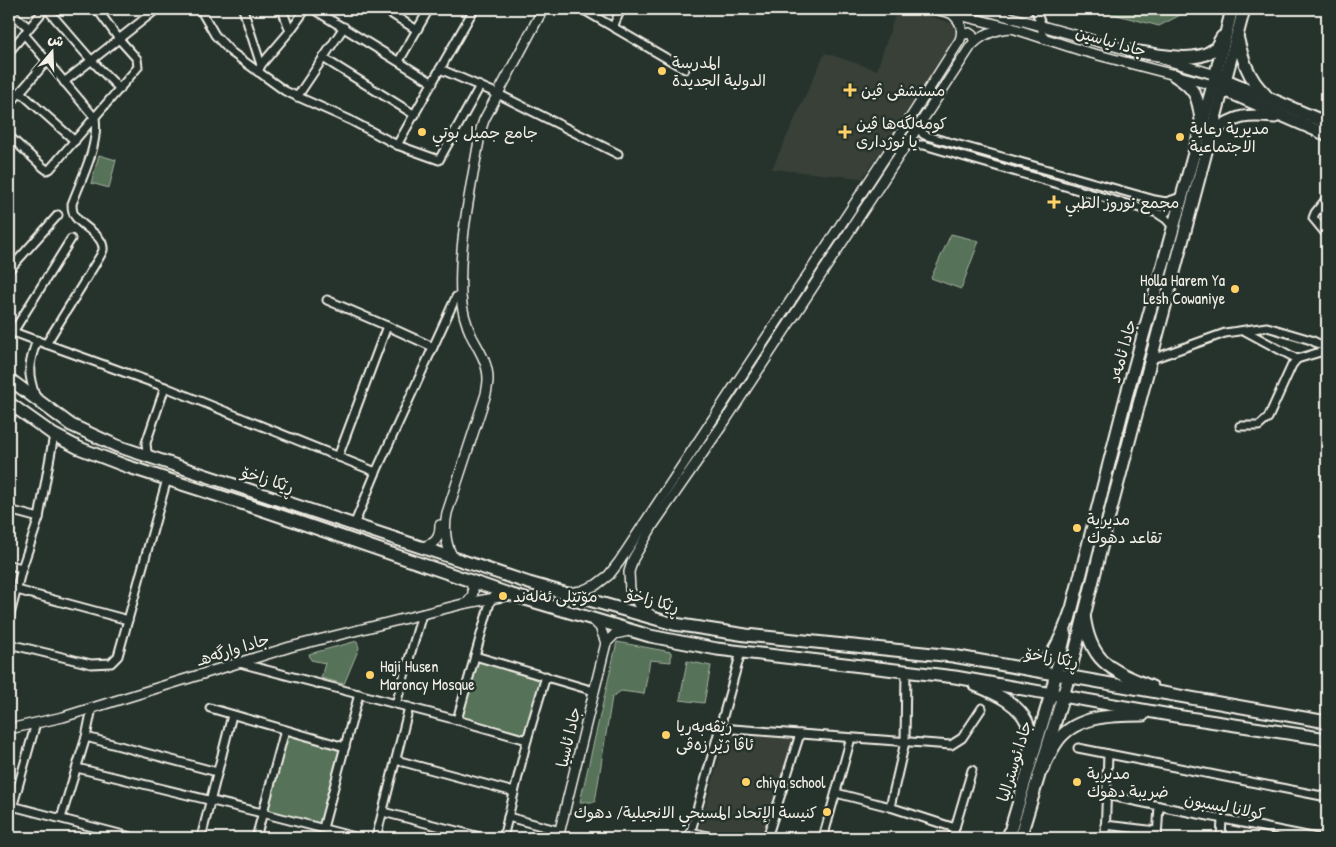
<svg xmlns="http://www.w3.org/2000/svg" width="1336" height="847" font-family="'Patrick Hand','Playpen Sans Arabic',sans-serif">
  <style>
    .built { fill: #394037 }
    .green { fill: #577259; stroke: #a6b2a0 }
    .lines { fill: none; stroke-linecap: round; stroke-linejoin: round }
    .minor-casing { stroke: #f4f1e8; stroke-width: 11 }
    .tertiary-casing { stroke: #f4f1e8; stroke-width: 12 }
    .primary-casing { stroke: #f4f1e8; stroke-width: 15 }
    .trunk-casing { stroke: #f4f1e8; stroke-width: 15 }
    .minor { stroke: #26332d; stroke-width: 7 }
    .tertiary { stroke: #26332d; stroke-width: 9 }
    .primary { stroke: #26332d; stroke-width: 11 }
    .trunk { stroke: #26332d; stroke-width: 11 }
    .poi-dot { fill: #ffd166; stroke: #26332d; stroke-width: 2 }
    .labels { text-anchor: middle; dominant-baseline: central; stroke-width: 5; stroke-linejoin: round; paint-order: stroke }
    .street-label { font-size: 16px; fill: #f4f1e8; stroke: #26332d }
    .poi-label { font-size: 16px; fill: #f4f1e8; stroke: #26332d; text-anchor: start }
  </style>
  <rect width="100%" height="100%" fill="#26332d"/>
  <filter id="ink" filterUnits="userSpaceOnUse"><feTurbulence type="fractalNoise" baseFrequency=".02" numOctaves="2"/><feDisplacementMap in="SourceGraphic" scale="10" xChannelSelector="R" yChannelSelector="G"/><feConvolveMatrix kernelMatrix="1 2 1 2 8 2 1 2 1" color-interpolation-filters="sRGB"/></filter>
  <g filter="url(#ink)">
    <g class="built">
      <polygon points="897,9 906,9 951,23 956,28 955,36 952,43 881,152 862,178 772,169 825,53 877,70"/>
      <polygon points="727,733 795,737 761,838 740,838 699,828"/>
    </g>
    <g class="green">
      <polygon points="1094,9 1192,9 1159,26"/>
      <polygon points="99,155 116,160 109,188 91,183"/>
      <polygon points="951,234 979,241 961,289 931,278"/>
      <polygon points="357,641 359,648 344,684 321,678 325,663 311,660 309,654"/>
      <polygon points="617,642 671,652 671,662 650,660 644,694 621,691 612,697 595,802 580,802"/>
      <polygon points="475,656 546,676 527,740 457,720"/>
      <polygon points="687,661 711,666 704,703 680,700"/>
      <polygon points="285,730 345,747 323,828 262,813"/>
    </g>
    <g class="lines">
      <defs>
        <g id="minor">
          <polyline points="47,9 92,61 120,89"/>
          <polyline points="200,9 215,35 231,52 285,91 350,120 397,145 439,160 480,86"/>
          <polyline points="243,9 261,65"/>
          <polyline points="282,9 290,31"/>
          <polyline points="313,9 433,83"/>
          <polyline points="384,9 417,30"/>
          <polyline points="582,9 685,69"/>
          <polyline points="1035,9 1042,26 1042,38"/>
          <polyline points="9,11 29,28"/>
          <polyline points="613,27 621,9"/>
          <path d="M24,34l71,84c4,28 -13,59 -23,86 0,2 0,5 1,8 3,13 32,22 30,38 -1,3 -4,8 -6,11l-51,83"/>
          <polyline points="9,52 45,9"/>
          <polyline points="323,58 415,115"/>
          <polyline points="399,61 429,9"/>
          <polyline points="440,69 498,94 618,154"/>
          <polyline points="258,72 261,65 290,31 306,9"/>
          <polyline points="64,82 157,9"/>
          <polyline points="20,92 75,141"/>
          <polyline points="297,97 344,27"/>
          <polyline points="9,105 47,61"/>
          <polyline points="918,127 923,134 927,136 1155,200 1166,202 1181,197"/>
          <polyline points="9,136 43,167 47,170 50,169 138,67 137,59 119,39 97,9"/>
          <polyline points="397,145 474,9"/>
          <polyline points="906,145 924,145 1157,213 1166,219 1173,227"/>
          <polyline points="1327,198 1315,213 1313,218 1327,235"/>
          <path d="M1161,215c7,-2 9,-6 5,-13"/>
          <polyline points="9,270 58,215"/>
          <polyline points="327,300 387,326"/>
          <polyline points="1245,331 1297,359"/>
          <polyline points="13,332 165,387 376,472"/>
          <polyline points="9,337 13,332 71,239"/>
          <polyline points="1152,359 1225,333 1267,327 1311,340 1327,348"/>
          <path d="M36,398c-9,-25 -8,-33 1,-58"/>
          <polyline points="9,421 13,406"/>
          <polyline points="1240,426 1259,426 1268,418 1292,365 1297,359 1327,350"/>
          <polyline points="150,457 147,452 146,443 165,387"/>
          <polyline points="338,457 387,326 433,347"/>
          <polyline points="9,510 39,518"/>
          <polyline points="354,525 376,472 456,297"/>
          <polyline points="9,565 22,568"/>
          <polyline points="17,590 128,620"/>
          <polyline points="9,619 22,568 39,518 54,435"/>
          <polyline points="9,644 91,664 111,663 118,656 167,479"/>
          <polyline points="475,656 594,691"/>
          <polyline points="240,663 457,720 527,740"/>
          <polyline points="396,704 422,614"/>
          <polyline points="210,708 345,747"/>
          <polyline points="457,720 491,599"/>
          <polyline points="720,728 951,745 962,738 982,708"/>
          <polyline points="86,737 217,772"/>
          <polyline points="1078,748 1327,797"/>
          <polyline points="396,760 514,792"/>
          <polyline points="77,768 262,813 359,838"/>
          <polyline points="836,793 890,807 955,828"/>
          <polyline points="1106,795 1159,806"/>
          <polyline points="12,806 135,838"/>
          <polyline points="890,807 905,742 906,670"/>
          <polyline points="383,812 484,838"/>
          <polyline points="508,817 560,831"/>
          <polyline points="61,818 86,737 92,708"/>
          <polyline points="9,819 36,723"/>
          <polyline points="1105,825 1157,831"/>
          <polyline points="323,828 359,694"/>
          <polyline points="691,832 716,838"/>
          <polyline points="201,838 232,715"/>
          <polyline points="256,838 285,730"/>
          <polyline points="376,838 409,707"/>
          <polyline points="445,838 447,829"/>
          <polyline points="503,838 527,740 546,676"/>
          <polyline points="689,838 741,652"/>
          <polyline points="767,838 800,734"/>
          <polyline points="823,838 851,738"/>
          <polyline points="952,838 972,770"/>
          <polyline points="1105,838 1108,754"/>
          <polyline points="1157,838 1159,806 1317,838"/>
          <polyline points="1221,838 1222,819"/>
        </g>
        <g id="tertiary">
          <polyline points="934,9 1012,28 1083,51 1213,85"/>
          <polyline points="980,9 1136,52"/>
          <polyline points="962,35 969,33 972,35 975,42"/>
          <polyline points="1163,59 1216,75"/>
          <path d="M421,547c14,-3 19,-8 19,-22"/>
          <path d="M453,557c-8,-12 -9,-30 -6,-44l39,-119c1,-5 2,-10 2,-15 0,-16 -9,-29 -16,-42 -6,-13 -10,-26 -11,-41 -3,-55 11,-112 20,-167l3,-9 59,-111"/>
          <path d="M568,593l13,-2 15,-6 13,-10 10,-13 278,-423 63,-99c4,-12 0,-20 -9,-27"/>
          <path d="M467,603c8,-8 8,-15 1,-23"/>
          <path d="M651,615l-11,-8 -10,-17 -1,-18 4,-13 20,-34 72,-104 246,-375c11,-12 24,-17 41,-18"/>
          <polyline points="606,643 615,634 629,631"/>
          <polyline points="9,729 63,717 290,647 467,603 511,595"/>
          <polyline points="558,838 606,643 600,627 592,619"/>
        </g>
        <g id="primary">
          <path d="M1237,36c5,21 11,43 28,58"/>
          <path d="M1131,51c22,2 63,14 82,-1 4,-2 6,-9 9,-13"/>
          <path d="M1174,75c21,13 24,21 27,45"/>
          <polyline points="1219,77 1327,123"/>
          <polyline points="1217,87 1327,135"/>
          <path d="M1211,132c26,-16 33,-18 64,-15"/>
          <polyline points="1069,620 1126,397 1213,85 1232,9"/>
          <polyline points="1008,838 1051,694 1065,635"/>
          <polyline points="1020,838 1069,676 1106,528 1244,9"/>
        </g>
        <g id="trunk">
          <polyline points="9,379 71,425 117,446 529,583 674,624 746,635 953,656 1327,722"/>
          <polyline points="9,403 54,435 79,448 126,466 263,510 512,595 650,636 717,649 955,677 1176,716 1327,739"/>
          <path d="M1084,615c6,48 27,55 68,72"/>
          <path d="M1023,664c8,0 18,0 24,-5 11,-10 19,-34 24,-48"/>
          <path d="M975,685c20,8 48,20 54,43 3,13 0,27 -1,40"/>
          <path d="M1042,770c5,-11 10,-22 17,-31 19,-24 56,-24 84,-24"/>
        </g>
      </defs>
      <use href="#minor" class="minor-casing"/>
      <use href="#tertiary" class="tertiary-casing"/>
      <use href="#primary" class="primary-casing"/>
      <use href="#trunk" class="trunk-casing"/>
      <use href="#minor" class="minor"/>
      <use href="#tertiary" class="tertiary"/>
      <use href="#primary" class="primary"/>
      <use href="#trunk" class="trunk"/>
    </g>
  </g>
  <g class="poi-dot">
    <circle cx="662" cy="71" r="5"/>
    <path d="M847.5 82.5h5v5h5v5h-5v5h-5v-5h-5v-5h5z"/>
    <circle cx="422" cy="132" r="5"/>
    <path d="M842.5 124.5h5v5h5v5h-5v5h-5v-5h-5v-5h5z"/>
    <circle cx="1180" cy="137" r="5"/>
    <path d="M1051.5 194.5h5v5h5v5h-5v5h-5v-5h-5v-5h5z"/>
    <circle cx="1235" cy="289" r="5"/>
    <circle cx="1077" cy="528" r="5"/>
    <circle cx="503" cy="596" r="5"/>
    <circle cx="370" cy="675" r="5"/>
    <circle cx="666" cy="735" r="5"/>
    <circle cx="746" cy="782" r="5"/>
    <circle cx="1077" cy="782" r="5"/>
    <circle cx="827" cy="812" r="5"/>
  </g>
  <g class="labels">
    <g class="street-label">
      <text transform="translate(1111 41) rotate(16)">جادا نیاسین</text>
      <text transform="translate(1122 351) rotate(-75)">جادا ئامەد</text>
      <text transform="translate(268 479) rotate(18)">ڕێکا زاخۆ</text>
      <text transform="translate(653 600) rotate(15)">ڕێکا زاخۆ</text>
      <text transform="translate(233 649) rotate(-17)">جادا وارگه‌هـ</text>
      <text transform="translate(1052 657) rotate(10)">ڕێکا زاخۆ</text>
      <text transform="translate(568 737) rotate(-77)">جادا ئاسيا</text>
      <text transform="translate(1014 761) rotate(-73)">جادا ئوسترالیا</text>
      <text transform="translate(1225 806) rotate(11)">كولانا ليسبون</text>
    </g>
    <g class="poi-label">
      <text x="672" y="62">المدرسة<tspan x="672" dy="18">الدولية الجديدة</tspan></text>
      <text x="861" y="90">مستشفى ڤين</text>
      <text x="856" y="123">کومەلگەها ڤین<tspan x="856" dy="18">یا نوژداری</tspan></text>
      <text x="1190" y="128">مديرية رعاية<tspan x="1190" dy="18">الاجتماعية</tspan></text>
      <text x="432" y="132">جامع جميل بوتي</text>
      <text x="1065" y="202">مجمع نوروز الطبي</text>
      <text x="1225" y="280" text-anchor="end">Holla Harem Ya<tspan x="1225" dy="18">Lesh Cowaniye</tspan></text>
      <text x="1087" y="519">مديرية<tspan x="1087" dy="18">تقاعد دهوك</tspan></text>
      <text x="513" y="596">مۆتێلی ئەلەند</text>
      <text x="380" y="666">Haji Husen<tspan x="380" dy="18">Maroncy Mosque</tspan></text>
      <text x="676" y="726">رێڤەبەریا<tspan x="676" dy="18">ئاڤا ژێر زەڤی</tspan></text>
      <text x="1087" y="773">مديرية<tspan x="1087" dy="18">ضريبة دهوك</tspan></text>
      <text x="756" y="782">chiya school</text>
      <text x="817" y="812" text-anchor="end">كنيسة الإتحاد المسيحي الانجيلية/ دهوك</text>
    </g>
  </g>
  <rect width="1336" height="847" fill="none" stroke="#26332d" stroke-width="30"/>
  <rect x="15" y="15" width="1306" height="817" fill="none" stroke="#f4f1e8" stroke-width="2" filter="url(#ink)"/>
  <g transform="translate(52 52) rotate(19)" stroke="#26332d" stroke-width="4" paint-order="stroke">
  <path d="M0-4L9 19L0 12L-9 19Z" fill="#f4f1e8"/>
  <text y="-8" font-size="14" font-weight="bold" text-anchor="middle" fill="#f4f1e8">ش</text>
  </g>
</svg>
